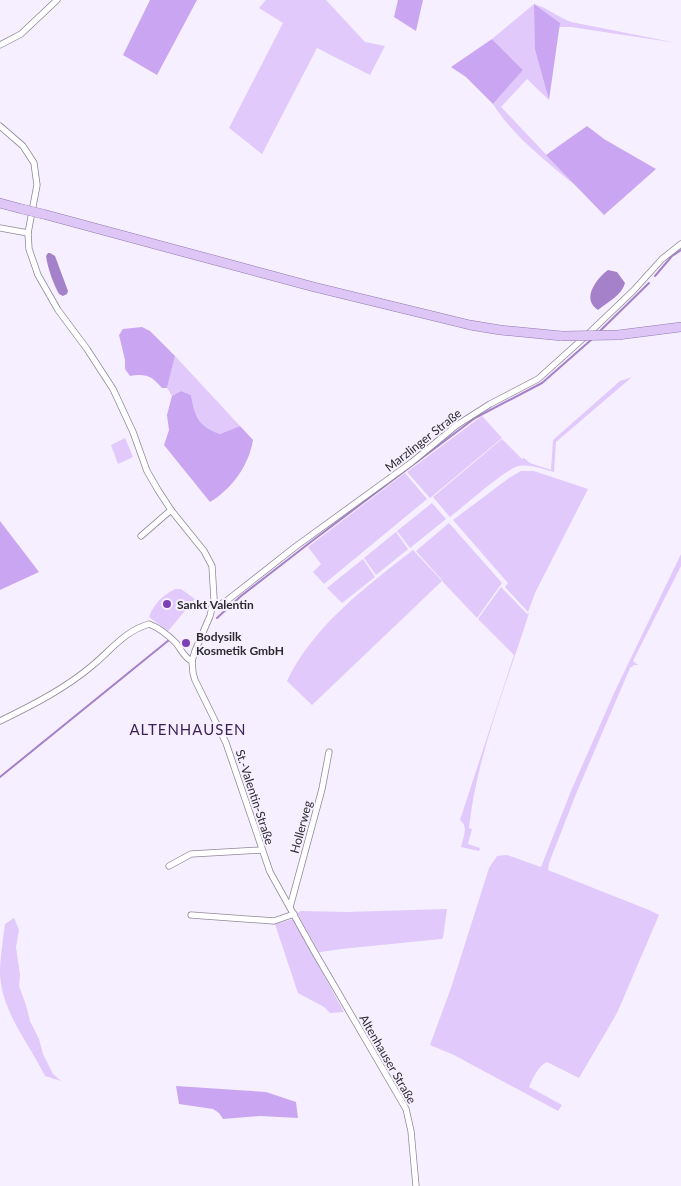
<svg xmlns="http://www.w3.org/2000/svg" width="681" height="1186" font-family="Lato,sans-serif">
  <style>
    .green { fill: #e1c9fc }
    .forest { fill: #caa6f2 }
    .water { fill: #a581ca }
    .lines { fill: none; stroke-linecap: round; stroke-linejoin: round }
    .stream { stroke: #a581ca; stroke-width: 2 }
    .street-casing { stroke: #8f8896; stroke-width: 7 }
    .primary-casing { stroke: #9278ad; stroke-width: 10 }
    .street { stroke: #fff; stroke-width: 5.5 }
    .primary { stroke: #dec7f7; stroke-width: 9 }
    .primary-bridge-casing { stroke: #9278ad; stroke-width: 10; stroke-linecap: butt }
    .primary-bridge { stroke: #dec7f7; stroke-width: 9 }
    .poi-dot { fill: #7f3fb4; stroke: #f6efff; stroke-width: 2 }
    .labels { text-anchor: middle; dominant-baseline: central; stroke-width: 4; stroke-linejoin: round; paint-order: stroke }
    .street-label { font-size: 12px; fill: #2d2b30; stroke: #f6efff }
    .poi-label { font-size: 12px; font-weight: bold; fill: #2d2b30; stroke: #f6efff; text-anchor: start }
    .quarter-label { font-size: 15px; letter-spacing: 1px; fill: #3d1f57; stroke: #f6efff }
  </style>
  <rect width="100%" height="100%" fill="#f6efff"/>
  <g class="green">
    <polygon points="266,0 326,0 365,42 385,46 370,75 317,48 262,154 229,128 283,23 259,8"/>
    <path d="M534,4c14,4 24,13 37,18l106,21 -106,-16h-12v-4l-24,-18v45l14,50 -22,-21 -26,28 75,79c-30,-25 -62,-49 -83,-82l30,-34 -31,-31z"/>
    <path d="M175,356l65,70 -20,8c-22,-8 -25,-17 -29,-39l-10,-4 -9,5 -5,-8z"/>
    <path d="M632,377l-76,65 -2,30c-12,-3 -23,-8 -35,-6 -11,1 -57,42 -69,51l-17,-20 69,-58 20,20 2,-1 6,5 21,7 2,-30 67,-59z"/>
    <polygon points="482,416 502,438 430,498 407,472"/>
    <polygon points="125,438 133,457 118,464 111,445"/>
    <polygon points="521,471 534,471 588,489 535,593 528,612 505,587 508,583 453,520 509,478"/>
    <polygon points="405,473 427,499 324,584 313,572 321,564 308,547"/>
    <polygon points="432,503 446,519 410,548 397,531"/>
    <polygon points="449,523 502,583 477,618 443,582 442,580 416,551"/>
    <polygon points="396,532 408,549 376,575 364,558"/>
    <path d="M413,550l29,31 -130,124 -25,-24c26,-55 80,-95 126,-131z"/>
    <path d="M681,554v12l-48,95 5,4h-4l-4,3 -54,126 -27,69 -1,7 101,40 10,5 -42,98 -38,65 -32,-16c-9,4 -14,16 -18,25l33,18 -4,6 -104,-56 -24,-10 21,-57 38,-120 8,-12 10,-1 34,12 30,-76 44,-100z"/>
    <polygon points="363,559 375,577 342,603 327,588"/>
    <path d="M501,587l26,27 2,-1c-22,70 -52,141 -60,215l3,1 -4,15 12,4 -1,3 -18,-4c2,-9 8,-21 -1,-27l54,-165 -36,-36z"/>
    <path d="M175,589h6l14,10 -27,32 -19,-14c4,-12 14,-22 26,-28z"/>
    <polygon points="447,909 443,938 441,939 341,949 321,952 319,952 297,913 301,911 347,912"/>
    <path d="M14,918l5,12 -3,17 4,28 -1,11 7,19 4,16 9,18 4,15 10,20 8,7 -16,-5c-16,-33 -43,-63 -45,-102 0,-16 3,-34 5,-50z"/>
    <polygon points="293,919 344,1012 330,1013 324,1007 298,993 275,924"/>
  </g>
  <g class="forest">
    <polygon points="150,0 197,0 157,75 123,55"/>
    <polygon points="398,0 423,0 416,31 394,17"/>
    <polygon points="534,4 560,23 549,100 535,50"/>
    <polygon points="492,39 523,70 493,104 466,77 451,67"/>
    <polygon points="587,126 604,139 656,169 604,215 546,155"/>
    <path d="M142,327l8,4 25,25 -8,32h-5c-10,-12 -16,-15 -32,-12l-5,-7v-9l-6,-25 4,-6z"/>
    <path d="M181,391l10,4c4,22 7,31 29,39l20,-8 13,14c-4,25 -21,49 -43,62l-46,-57 5,-15 -2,-15 5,-19z"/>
    <polygon points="0,521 39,572 0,590"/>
    <polygon points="176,1086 266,1092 296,1102 298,1118 260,1116 223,1119 219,1113 213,1109 179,1104"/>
  </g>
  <g class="water">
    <path d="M48,253h2l5,3 13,35 -1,3 -4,2 -4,-2c-6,-11 -11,-25 -13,-38z"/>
    <path d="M608,270l9,2 8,11c-3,12 -17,19 -27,27 -17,-11 -2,-31 10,-40z"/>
  </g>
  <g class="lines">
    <g class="stream">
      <polyline points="655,276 672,256 681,250"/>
      <polyline points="600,331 649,283"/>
      <polyline points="217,618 241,596 312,541 475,418 542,383 591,340"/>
      <polyline points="0,777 169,640"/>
    </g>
    <defs>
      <g id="street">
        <polyline points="0,45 21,34 57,0"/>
        <polyline points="0,126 23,146 34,163 37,185 28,233 29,249 38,275 58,310 87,349 113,389 133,432 147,471 158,490 171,510 204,551 212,566 214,599 210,616 195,651 192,661 193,673 195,680 226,743 270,872 314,951 406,1109 411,1131 416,1186"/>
        <polyline points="0,228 28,233"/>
        <polyline points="141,536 171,510"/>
        <polyline points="212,607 225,602 295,547 412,462 457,425 490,404 538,379 588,334 633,291 662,259 681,244"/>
        <path d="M0,721c33,-16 66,-33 93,-56 19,-16 32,-34 56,-41 11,4 19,11 27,19 5,6 8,15 16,18"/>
        <polyline points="169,866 191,854 262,850"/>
        <polyline points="290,907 322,789 329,752"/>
        <polyline points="191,915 274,921 294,914"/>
      </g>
      <g id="primary">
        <polyline points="0,203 22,209"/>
        <polyline points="43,214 314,287 470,325 500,330 562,336"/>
        <polyline points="618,335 681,327"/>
      </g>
    </defs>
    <use href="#street" class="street-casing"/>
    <use href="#primary" class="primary-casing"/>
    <use href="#street" class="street"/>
    <use href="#primary" class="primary"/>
    <defs>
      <g id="primary-bridge">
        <polyline points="22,209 43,214"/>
        <polyline points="562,336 618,335"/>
      </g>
    </defs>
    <use href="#primary-bridge" class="primary-bridge-casing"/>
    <use href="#primary-bridge" class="primary-bridge"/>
  </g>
  <g class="poi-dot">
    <circle cx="167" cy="604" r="5"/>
    <circle cx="186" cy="643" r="5"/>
  </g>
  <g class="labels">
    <g class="street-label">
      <text transform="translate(423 440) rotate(-38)">Marzlinger Straße</text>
      <text transform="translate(255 797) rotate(72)">St.-Valentin-Straße</text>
      <text transform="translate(301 827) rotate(-75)">Hollerweg</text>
      <text transform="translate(388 1059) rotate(60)">Altenhauser Straße</text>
    </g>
    <g class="poi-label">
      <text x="177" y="604">Sankt Valentin</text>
      <text x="196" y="636">Bodysilk<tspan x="196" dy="14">Kosmetik GmbH</tspan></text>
    </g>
    <g class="quarter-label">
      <text x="188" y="729">ALTENHAUSEN</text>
    </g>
  </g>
</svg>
